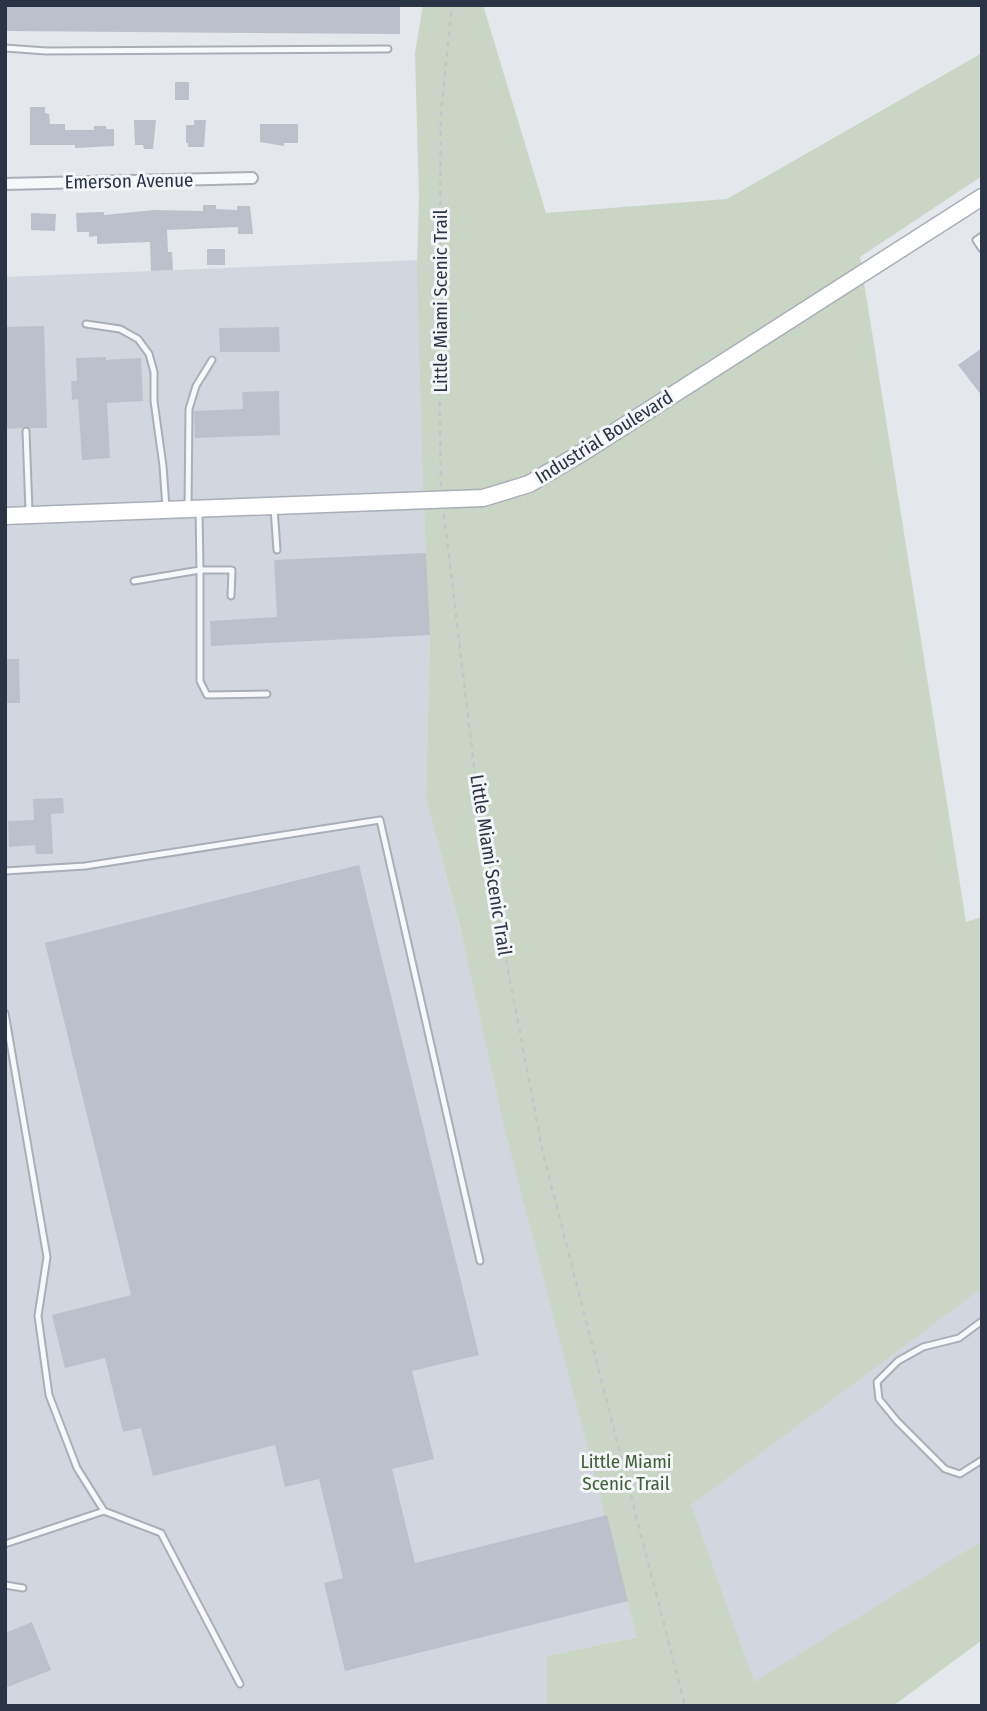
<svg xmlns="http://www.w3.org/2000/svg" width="987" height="1711" font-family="'Fira Sans Condensed',sans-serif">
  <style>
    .built { fill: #d2d6de }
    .green { fill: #c9d6c5 }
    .building { fill: #bbc0ca }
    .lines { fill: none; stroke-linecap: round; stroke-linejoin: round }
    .lane-casing { stroke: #a9aeb7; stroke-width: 9 }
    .street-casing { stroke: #a9aeb7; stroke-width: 14 }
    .secondary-casing { stroke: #a9aeb7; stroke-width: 19 }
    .path { stroke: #c2c5cb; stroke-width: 2.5; stroke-dasharray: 5 5; stroke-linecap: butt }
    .lane { stroke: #f7f8fa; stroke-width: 5 }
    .street { stroke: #f7f8fa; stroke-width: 10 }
    .secondary { stroke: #fff; stroke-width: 16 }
    .labels { text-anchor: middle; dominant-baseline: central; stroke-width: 6; stroke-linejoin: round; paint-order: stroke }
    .street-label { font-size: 19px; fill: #2b3445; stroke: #f4f6f9 }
    .park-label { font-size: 19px; fill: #3f6138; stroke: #f4f6f9 }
  </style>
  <rect width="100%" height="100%" fill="#e4e7ec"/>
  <g class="built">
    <polygon points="420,260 430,635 426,798 645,1635 548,1656 547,1706 5,1706 5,277"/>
    <polygon points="982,1245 982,1635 713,1706 657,1465"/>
  </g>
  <polygon class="green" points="423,5 483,5 546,213 727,199 982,53 982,176 860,257 966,922 982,917 982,1288 691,1505 754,1682 982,1541 982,1640 893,1706 547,1706 547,1656 637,1637 505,1130 462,935 426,798 430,635 423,482 417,268 419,198 415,53"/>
  <g class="building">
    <polygon points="5,5 400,5 400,34 5,31"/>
    <rect x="175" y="82" width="14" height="18"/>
    <polygon points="30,107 45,107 45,113 49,114 50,124 65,124 65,130 94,130 94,126 106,126 106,129 114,129 114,146 75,148 75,145 30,145"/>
    <polygon points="134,120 156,120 153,149 144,149 143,145 135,145"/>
    <polygon points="194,120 206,120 204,147 188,147 188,143 186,143 186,125 194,125"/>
    <polygon points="260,124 298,124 298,143 284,143 284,146 260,142"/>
    <polygon points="203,205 216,205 216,209 237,210 237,206 250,206 253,234 238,234 238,227 167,230 168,252 172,252 173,270 151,271 150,242 97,244 97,236 89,237 89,232 77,232 76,213 104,212 104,215 154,210 203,211"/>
    <polygon points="31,213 56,214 55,231 31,230"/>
    <rect x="207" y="249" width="18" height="16"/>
    <polygon points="44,326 47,428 30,428 26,426 22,428 5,429 5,327"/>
    <polygon points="279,327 280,352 220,352 219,328"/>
    <polygon points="982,348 982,396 958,365"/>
    <polygon points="106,357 106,360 141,358 143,401 107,403 110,458 82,460 78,399 72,400 71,381 77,381 76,358"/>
    <polygon points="279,391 280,435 195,438 194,411 243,409 242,392"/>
    <polygon points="426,553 430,635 211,646 210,621 277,617 274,560"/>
    <polygon points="5,659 19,659 20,703 5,703"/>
    <polygon points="63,798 64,813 51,814 53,854 36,854 35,845 9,847 8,821 34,820 33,799"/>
    <polygon points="359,865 479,1355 412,1371 434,1459 392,1469 415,1563 607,1515 628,1601 345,1671 324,1583 343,1578 319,1479 285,1487 275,1445 153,1476 141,1428 123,1432 105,1358 65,1368 52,1315 131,1295 45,943"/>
    <polygon points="32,1622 51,1670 5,1688 5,1633"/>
  </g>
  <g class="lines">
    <defs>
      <g id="lane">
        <polyline points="5,48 46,51 388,49"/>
        <polyline points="982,236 976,240 982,249"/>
        <polyline points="86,324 120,329 138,339 149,354 154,372 154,401 163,466 166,508"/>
        <polyline points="26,431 29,511"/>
        <polyline points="188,508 189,409 196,386 212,360"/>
        <polyline points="274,508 277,550"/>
        <polyline points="134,581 200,570 199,510"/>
        <polyline points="231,596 232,570 200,570 200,681 207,695 267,694"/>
        <polyline points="5,871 85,866 380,820 480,1261"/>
        <polyline points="5,1013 47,1257 38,1316 49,1395 77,1468 104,1511 161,1533 240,1684"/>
        <polyline points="982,1321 959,1338 923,1347 898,1361 877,1382 879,1399 897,1421 945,1469 960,1474 982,1460"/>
        <polyline points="5,1544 104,1511"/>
        <polyline points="5,1585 23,1588"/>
      </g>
      <polyline id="street" points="5,184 252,178"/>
      <polyline id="secondary" points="5,516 483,498 529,484 585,451 982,197"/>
    </defs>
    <use href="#lane" class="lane-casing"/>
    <use href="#street" class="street-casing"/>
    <use href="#secondary" class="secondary-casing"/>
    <g class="path">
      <polyline points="441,486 439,349 441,112 452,5"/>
      <polyline points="444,514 482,834 543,1153 685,1706"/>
    </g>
    <use href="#lane" class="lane"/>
    <use href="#street" class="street"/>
    <use href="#secondary" class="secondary"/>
  </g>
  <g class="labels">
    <g class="street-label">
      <text transform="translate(129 181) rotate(-1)">Emerson Avenue</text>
      <text transform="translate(440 301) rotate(-90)">Little Miami Scenic Trail</text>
      <text transform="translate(604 437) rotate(-32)">Industrial Boulevard</text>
      <text transform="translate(491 865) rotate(81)">Little Miami Scenic Trail</text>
    </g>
    <g class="park-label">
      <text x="626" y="1461">Little Miami<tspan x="626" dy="22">Scenic Trail</tspan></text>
    </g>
  </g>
  <rect width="987" height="1711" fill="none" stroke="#2b3445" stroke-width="14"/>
</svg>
